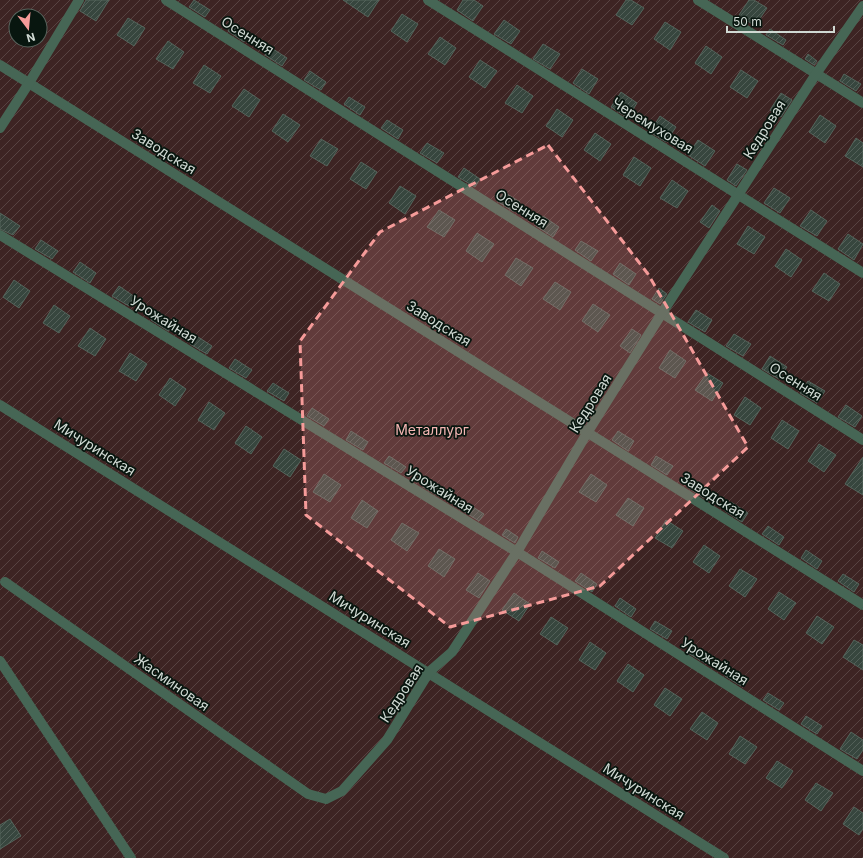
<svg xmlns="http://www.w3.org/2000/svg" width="863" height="858" font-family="Inter,sans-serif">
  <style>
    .garden { fill: url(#garden-furrows); fill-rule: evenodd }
    .building { fill: url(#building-hatch); stroke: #54645b }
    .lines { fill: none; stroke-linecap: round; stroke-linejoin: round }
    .minor { stroke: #466655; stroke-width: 10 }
    .marked { fill: #f59b99; fill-opacity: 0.2; stroke: #f59b99; stroke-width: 3; stroke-dasharray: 8 5; stroke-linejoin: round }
    .labels { text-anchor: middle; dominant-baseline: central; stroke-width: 3.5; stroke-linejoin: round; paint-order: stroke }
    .street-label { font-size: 14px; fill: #d0d9d3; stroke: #08160f }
    .park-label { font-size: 14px; fill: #f5b6b4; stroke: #08160f }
  </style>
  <defs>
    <pattern id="garden-furrows" width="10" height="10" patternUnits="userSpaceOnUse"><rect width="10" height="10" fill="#3d2423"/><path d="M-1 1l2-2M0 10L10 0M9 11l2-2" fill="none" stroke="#584342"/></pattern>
    <pattern id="building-hatch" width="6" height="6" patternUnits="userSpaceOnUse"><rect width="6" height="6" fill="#37463e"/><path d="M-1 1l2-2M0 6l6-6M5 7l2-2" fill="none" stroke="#536059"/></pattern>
  </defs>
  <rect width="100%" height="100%" fill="#111f18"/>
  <path class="garden" d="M0,0h863v858h-863zM16,16h24v24h-24z"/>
  <g class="building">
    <polygon points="86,0 109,0 96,21 80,11"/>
    <polygon points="194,0 210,10 205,17 189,7"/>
    <polygon points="343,0 379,0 368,17"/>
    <polygon points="463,0 474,0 483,6 473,21 457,10"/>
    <polygon points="626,0 631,0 644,8 632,25 616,15"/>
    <polygon points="749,0 754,0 767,8 755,26 739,15"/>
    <polygon points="402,14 418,24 407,42 391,31"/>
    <polygon points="128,18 145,28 134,46 117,35"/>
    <polygon points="504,20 520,31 511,44 494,34"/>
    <polygon points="665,22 681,32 670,50 654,39"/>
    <polygon points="233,23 250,34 244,42 228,31"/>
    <polygon points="770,29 786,40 783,45 766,35"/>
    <polygon points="440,37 456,48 445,65 428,54"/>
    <polygon points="168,41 184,52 173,69 156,59"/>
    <polygon points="543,44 560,54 550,69 533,59"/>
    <polygon points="706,46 722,57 711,74 695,63"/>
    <polygon points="270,47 287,58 282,66 265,55"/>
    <polygon points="808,54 817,61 814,65 805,59"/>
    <polygon points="480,60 497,71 485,88 469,77"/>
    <polygon points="204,65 221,76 210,93 193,83"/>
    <polygon points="582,69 598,79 589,94 573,83"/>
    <polygon points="741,70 758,81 747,98 730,87"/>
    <polygon points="310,71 326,82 321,90 304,80"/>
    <polygon points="844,74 861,84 856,91 840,81"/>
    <polygon points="517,85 533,96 522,113 505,103"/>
    <polygon points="244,89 260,100 249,117 232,106"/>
    <polygon points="621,92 637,103 628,118 611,107"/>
    <polygon points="781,93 792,100 781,117 770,110"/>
    <polygon points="349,97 365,107 360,115 344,104"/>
    <polygon points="557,109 573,120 562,137 546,126"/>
    <polygon points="283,114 300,125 288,142 272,131"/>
    <polygon points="820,115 836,126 825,143 809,132"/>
    <polygon points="660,116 676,127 666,142 650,132"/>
    <polygon points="387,120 403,130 398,139 381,128"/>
    <polygon points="595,133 611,144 600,161 584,150"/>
    <polygon points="856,138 863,143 863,167 845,156"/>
    <polygon points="321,139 338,149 327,166 310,156"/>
    <polygon points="698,140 715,151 705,166 688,155"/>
    <polygon points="427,143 444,153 437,163 420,153"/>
    <polygon points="634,157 651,168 640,186 623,175"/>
    <polygon points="361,162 377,172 366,189 350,179"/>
    <polygon points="737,164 747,170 736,186 727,180"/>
    <polygon points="464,168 480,179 475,187 458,177"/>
    <polygon points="672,180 688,191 677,208 660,198"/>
    <polygon points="400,186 416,196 405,214 389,203"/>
    <polygon points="774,188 790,198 780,213 764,203"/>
    <polygon points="504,192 520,202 514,212 497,201"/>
    <polygon points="712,205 720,211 709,228 700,222"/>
    <polygon points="439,210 455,220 444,237 427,227"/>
    <polygon points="811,210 827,221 817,236 800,226"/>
    <polygon points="0,213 20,226 13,235 0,229"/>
    <polygon points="543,216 559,227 553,237 536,226"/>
    <polygon points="748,226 765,237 754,254 737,244"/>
    <polygon points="477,233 494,244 482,262 466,251"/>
    <polygon points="848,234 863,244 854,260 838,249"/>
    <polygon points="41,240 58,251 52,259 35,249"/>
    <polygon points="581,241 598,251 591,261 575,250"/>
    <polygon points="786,249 802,260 791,277 775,266"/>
    <polygon points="516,258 533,268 521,286 505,275"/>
    <polygon points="80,262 96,273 90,283 73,272"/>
    <polygon points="620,263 636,274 629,285 613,274"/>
    <polygon points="824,273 840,284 829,301 812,291"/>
    <polygon points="14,280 30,291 19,308 3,297"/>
    <polygon points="555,282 571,292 560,310 543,299"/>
    <polygon points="119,286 135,297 129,306 112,296"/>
    <polygon points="659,288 667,294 660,304 652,299"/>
    <polygon points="593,304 610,315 598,332 582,321"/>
    <polygon points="54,305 70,316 59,333 43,323"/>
    <polygon points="696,310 712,320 705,332 688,322"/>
    <polygon points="157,312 174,322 168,331 151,320"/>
    <polygon points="90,328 106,339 95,356 78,346"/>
    <polygon points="632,329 641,335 630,353 620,346"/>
    <polygon points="734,334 751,344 743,356 726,346"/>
    <polygon points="195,335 212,346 207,354 190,344"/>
    <polygon points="670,350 686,361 675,378 659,368"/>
    <polygon points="130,353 147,364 136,381 119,371"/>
    <polygon points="770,356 787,367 779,379 762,369"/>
    <polygon points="235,359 252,370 246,378 229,368"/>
    <polygon points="707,373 723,383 712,401 695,390"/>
    <polygon points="170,378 186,389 175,406 159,395"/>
    <polygon points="808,381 825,391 817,403 800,393"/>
    <polygon points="273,383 289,393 284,401 267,391"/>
    <polygon points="745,397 761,408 750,425 734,415"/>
    <polygon points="209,402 225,413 214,430 198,420"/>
    <polygon points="846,405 862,416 855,427 838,417"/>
    <polygon points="312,408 329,419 324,426 307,416"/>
    <polygon points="782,420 799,431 788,449 771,438"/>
    <polygon points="246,426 262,437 251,454 235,443"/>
    <polygon points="351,431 368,442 363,450 346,440"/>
    <polygon points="618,431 634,441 628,451 612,440"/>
    <polygon points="819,444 836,455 824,472 808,461"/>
    <polygon points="284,449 301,460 290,477 273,466"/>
    <polygon points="389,456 406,467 401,473 384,463"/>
    <polygon points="656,456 673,466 667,475 651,465"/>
    <polygon points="863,457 863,495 845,484"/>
    <polygon points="324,474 341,485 330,502 313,492"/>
    <polygon points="591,474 607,485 596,502 579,492"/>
    <polygon points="428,479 445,489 440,497 423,487"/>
    <polygon points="693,479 709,490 704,498 687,487"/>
    <polygon points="628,498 644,508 633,526 616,515"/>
    <polygon points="362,500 378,511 367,528 351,518"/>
    <polygon points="731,502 748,513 742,522 725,511"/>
    <polygon points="468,504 484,514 479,521 463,511"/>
    <polygon points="666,520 683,531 672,548 655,538"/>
    <polygon points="402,523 419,533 407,551 391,540"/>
    <polygon points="768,526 784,537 779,545 762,534"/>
    <polygon points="506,529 518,537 515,543 502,535"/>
    <polygon points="704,545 720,556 709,573 693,562"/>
    <polygon points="439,549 455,559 444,577 428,566"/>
    <polygon points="806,550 822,561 817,569 801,558"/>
    <polygon points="542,551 559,562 555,568 538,558"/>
    <polygon points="740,569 757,579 745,597 729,586"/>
    <polygon points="478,573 490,581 479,598 466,590"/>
    <polygon points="581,573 597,584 592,592 575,581"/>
    <polygon points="843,574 859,584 854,592 838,581"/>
    <polygon points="779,592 796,603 784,620 768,609"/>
    <polygon points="514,593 530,604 519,621 502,610"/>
    <polygon points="620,598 636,609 631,617 615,606"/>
    <polygon points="817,616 834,627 822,644 806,633"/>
    <polygon points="551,617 568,628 557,645 540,634"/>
    <polygon points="655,621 672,631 667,639 650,629"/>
    <polygon points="854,640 863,645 863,670 843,657"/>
    <polygon points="590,642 606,653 595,670 579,660"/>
    <polygon points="693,645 710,655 705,663 688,653"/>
    <polygon points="628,664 644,675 633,692 617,681"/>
    <polygon points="729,669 746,680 741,686 725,676"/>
    <polygon points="665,688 682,699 670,716 654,705"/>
    <polygon points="768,693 784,703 779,710 763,700"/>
    <polygon points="702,712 718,723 707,740 690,729"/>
    <polygon points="806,716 822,726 817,734 801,724"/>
    <polygon points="851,732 863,740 863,750 857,759 840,749"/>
    <polygon points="740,736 757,747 745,764 729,754"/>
    <polygon points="777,761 793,771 782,788 766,778"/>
    <polygon points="816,783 833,793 821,811 805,800"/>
    <polygon points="854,807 863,813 863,829 859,835 843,824"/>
    <polygon points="10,819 21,836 0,849 0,825"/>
  </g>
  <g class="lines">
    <g class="minor">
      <polyline points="166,0 863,440"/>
      <polyline points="428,0 863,273"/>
      <polyline points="698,0 863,103"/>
      <polyline points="0,65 863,605"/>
      <polyline points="0,128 29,83 79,0"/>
      <polyline points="0,235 517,552 863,771"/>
      <polyline points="0,405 724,858"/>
      <polyline points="5,582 308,794 326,799 342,791 387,740 429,672 452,652 517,552 587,433 662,313 816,74 863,6"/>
      <polyline points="0,661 131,858"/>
    </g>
  </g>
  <path class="marked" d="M548,145l100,129 100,173 -148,139 -150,41 -144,-112 -6,-174 80,-109z"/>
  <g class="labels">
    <g class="street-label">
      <text transform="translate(248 35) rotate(32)">Осенняя</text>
      <text transform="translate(653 125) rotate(32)">Черемуховая</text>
      <text transform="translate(764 129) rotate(-58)">Кедровая</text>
      <text transform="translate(164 151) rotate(32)">Заводская</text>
      <text transform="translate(522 208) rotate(32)">Осенняя</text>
      <text transform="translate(164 319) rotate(32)">Урожайная</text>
      <text transform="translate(439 323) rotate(32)">Заводская</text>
      <text transform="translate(796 381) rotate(32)">Осенняя</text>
      <text transform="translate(590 403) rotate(-58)">Кедровая</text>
      <text transform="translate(95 447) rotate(32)">Мичуринская</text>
      <text transform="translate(440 489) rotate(32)">Урожайная</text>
      <text transform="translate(713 495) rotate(32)">Заводская</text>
      <text transform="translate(370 619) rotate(32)">Мичуринская</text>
      <text transform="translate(715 661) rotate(32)">Урожайная</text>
      <text transform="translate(172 682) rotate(35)">Жасминовая</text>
      <text transform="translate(401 693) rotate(-57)">Кедровая</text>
      <text transform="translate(644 791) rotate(32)">Мичуринская</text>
    </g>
    <g class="park-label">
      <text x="432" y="429">Металлург</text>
    </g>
  </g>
  <g transform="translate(28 28) rotate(164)"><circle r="19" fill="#08160f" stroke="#58645d"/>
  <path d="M0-3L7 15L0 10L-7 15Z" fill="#f59b99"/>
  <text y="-6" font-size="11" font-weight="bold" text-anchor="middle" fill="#d0d9d3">N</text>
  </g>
  <path d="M727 26v6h107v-6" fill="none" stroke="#d0d9d3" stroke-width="2"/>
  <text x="733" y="26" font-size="12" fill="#d0d9d3" stroke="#08160f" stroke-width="3" paint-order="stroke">50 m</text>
</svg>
